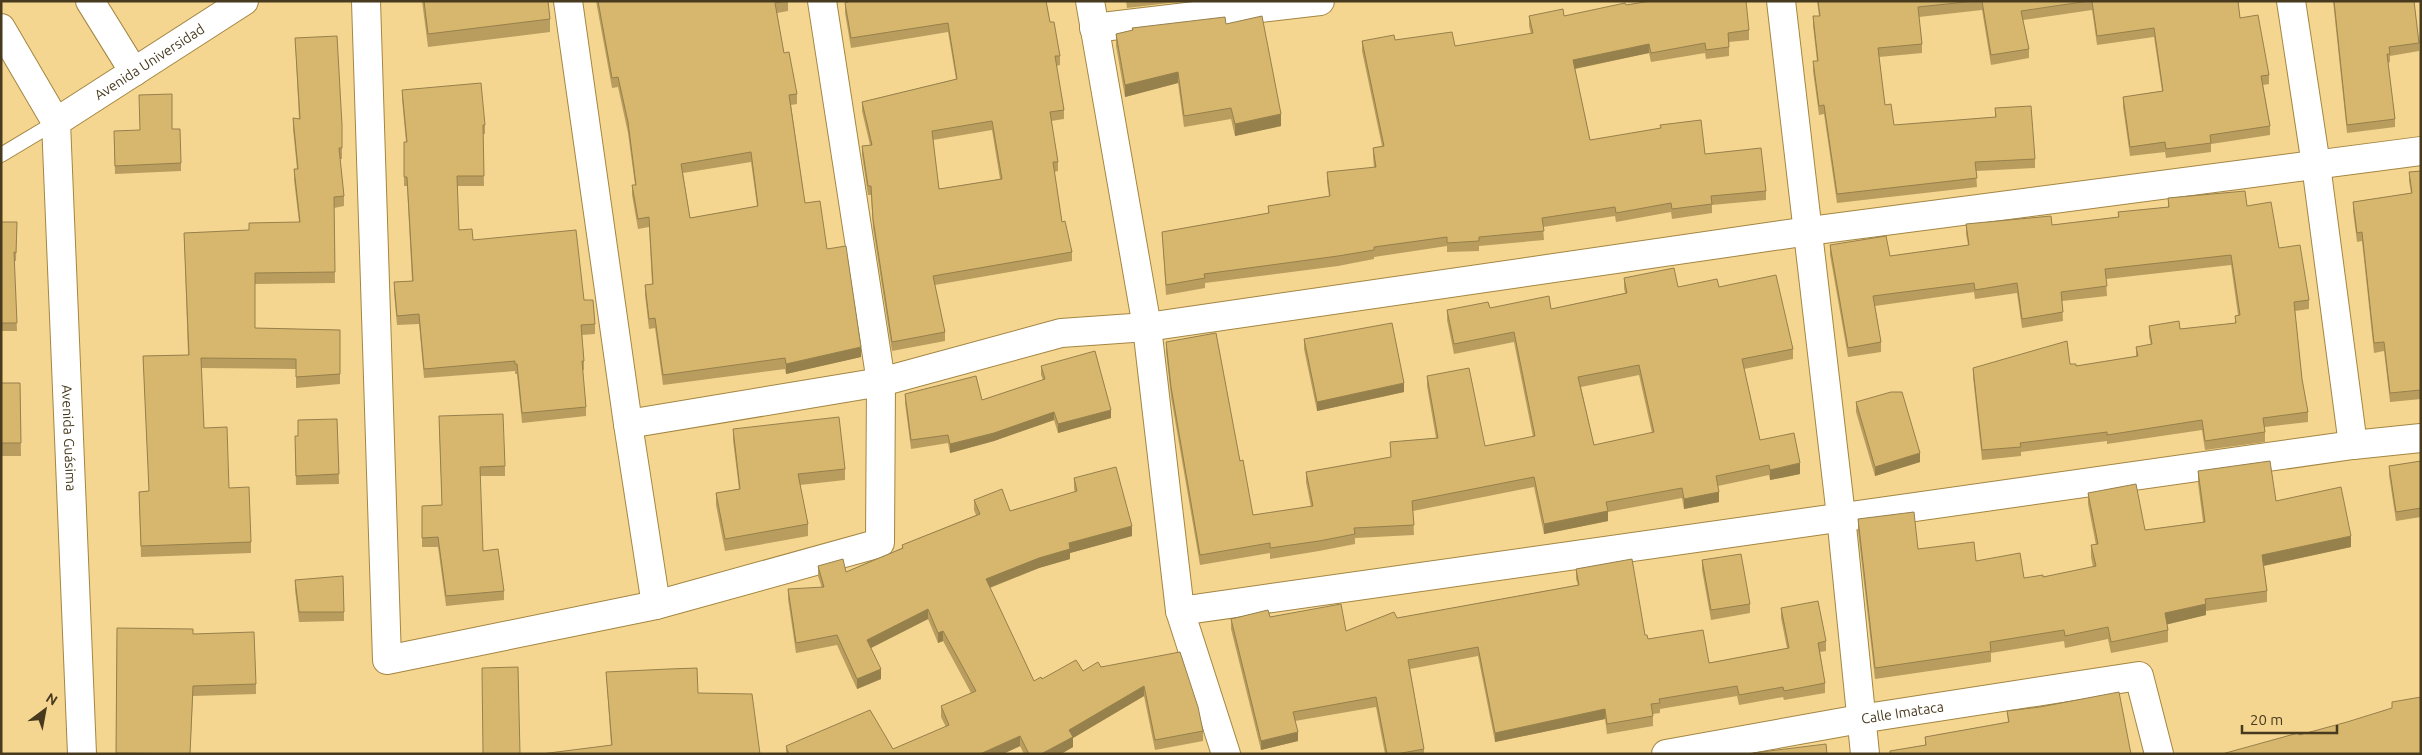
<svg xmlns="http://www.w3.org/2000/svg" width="2422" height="755" font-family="Ubuntu,sans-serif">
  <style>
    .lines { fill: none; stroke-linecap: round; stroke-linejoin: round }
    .lane-casing { stroke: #a38642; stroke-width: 16 }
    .street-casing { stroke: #a38642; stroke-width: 30 }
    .secondary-casing { stroke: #a38642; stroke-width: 30 }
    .lane { stroke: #fff; stroke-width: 14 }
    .street { stroke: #fff; stroke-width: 28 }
    .secondary { stroke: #fff; stroke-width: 28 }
    .wall { fill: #b99d5e; fill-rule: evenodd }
    .shaded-wall { fill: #96804c }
    .building { fill: #d7b76d; stroke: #96804c; fill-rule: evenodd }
    .labels { text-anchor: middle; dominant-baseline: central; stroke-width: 4.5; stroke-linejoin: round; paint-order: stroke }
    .street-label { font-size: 14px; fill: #473a1e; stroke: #f5d691 }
  </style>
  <rect width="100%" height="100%" fill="#f5d691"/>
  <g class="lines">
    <defs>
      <polyline id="lane" points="1,155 56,122"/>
      <g id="street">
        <polyline points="90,1 134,72"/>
        <polyline points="366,1 387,660 656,605 880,543 881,382 822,1"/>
        <polyline points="568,1 628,424 656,605"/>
        <polyline points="1090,1 1147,327 1180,611 1226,754"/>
        <polyline points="1781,1 1841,516 1865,754"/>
        <polyline points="2291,1 2316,165 2353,445"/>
        <polyline points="1094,28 1320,1"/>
        <path id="s1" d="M56,122l188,-121"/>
        <polyline points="628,424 881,382 1061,333 1147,327 1809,231 2421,151"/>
        <polyline points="1180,611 2353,445 2421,438"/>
        <path id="s2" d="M1666,754l194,-35 279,-43 20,78"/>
      </g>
      <g id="secondary">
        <path id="s3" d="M1,28l55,94 26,632"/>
      </g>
    </defs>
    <use href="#lane" class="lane-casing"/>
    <use href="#street" class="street-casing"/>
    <use href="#secondary" class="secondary-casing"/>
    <use href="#lane" class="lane"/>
    <use href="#street" class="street"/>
    <use href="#secondary" class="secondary"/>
  </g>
  <g class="wall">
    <polygon points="422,1 548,1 550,19 550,32 428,47"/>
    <path d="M596,1h192v10l-11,2 7,40 13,41v10l-6,1 14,98 22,46 34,108 -75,17 -1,-5 -122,16 -8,-57 -6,1 -4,-34v-10l7,-1 -3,-57 -11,2 -6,-34v-10h3l-7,-52 -10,-46 -6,1zM751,162l6,44 -67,12 -7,-45z"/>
    <path d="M846,1h200l4,21 10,34v9l-4,1 8,44v9l-13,2 7,41v9l-4,1 8,50 10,30v9l-137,24 10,47v9l-53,10 -19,-123 -2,-33h-3l-6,-40v-9l8,-1 -8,-34v-9l94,-23 -8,-47 -97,16 -6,-35v-10h2zM992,130l8,49 -61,10 -6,-49z"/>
    <polygon points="1126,1 1186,1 1127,8"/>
    <polygon points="1817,1 2238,1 2240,18 2269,75 2269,84 2263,85 2270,126 2270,135 2211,144 2211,152 2166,158 2165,152 2130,156 2123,107 2123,97 2162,91 2154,37 2097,45 2092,10 2023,20 2029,49 2029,58 1991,65 1982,10 1919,17 1922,44 1922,53 1879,57 1885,105 1894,125 1995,117 1995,108 2035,159 2035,168 1976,171 1977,187 1837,203 1824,114 1819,115 1813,71 1813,61 1817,61 1813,26 1813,16 1819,16"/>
    <polygon points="2333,1 2414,1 2419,43 2419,51 2390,56 2390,62 2388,63 2395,119 2395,127 2347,133"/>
    <polygon points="1626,5 1749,30 1749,40 1729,42 1729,56 1706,59 1705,53 1651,62 1649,53 1575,69 1590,140 1705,154 1766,191 1766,200 1712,205 1712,213 1672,219 1671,212 1616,222 1615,216 1543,227 1544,240 1479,246 1479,251 1447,252 1447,246 1374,257 1374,259 1338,266 1205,283 1205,288 1166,295 1162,232 1268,213 1268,206 1329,196 1327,182 1327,172 1374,168 1373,157 1373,148 1382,146 1362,51 1362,41 1455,46 1531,34 1529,26 1529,16 1564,16"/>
    <polygon points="1226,24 1281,126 1235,136 1231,119 1184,127 1178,83 1125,97 1116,46 1116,34 1132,31 1132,28"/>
    <polygon points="295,38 342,125 342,159 340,159 344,196 344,206 334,208 335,283 255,284 255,328 340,330 340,384 296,388 296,369 201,368 204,428 251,542 251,553 141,557 139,492 149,491 143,356 188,355 184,233 249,231 299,222 294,180 294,169 297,169 293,129 293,118 299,119"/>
    <polygon points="402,90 485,125 485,134 483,134 484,186 457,186 459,230 473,240 584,300 595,324 595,334 582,335 584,361 584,370 582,370 586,407 586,416 522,423 517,374 515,374 515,371 424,378 419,324 397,325 394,292 394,282 412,281 407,186 404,186 404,142 406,142 402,99"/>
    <polygon points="114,139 181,163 181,171 115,174"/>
    <polygon points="2421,171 2421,399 2390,402 2384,351 2374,353 2362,241 2357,242 2353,211 2353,202 2411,193 2409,181 2409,172"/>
    <polygon points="2168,198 2247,206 2279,248 2309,300 2309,309 2295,311 2302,379 2308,412 2308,422 2265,427 2265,442 2205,450 2202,430 2107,444 2107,441 2021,452 2021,456 1982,460 1973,377 1973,368 2070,364 2076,366 2136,357 2136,347 2151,345 2149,336 2149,326 2180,329 2235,323 2235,316 2238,315 2231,265 2106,279 2107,296 2062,301 2063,321 2022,328 2017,293 1975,299 1974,292 1875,306 1881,342 1881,352 1848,357 1830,255 1830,245 1890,256 1968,245 1966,234 1966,224 2052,225 2118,217 2118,212 2168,207"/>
    <polygon points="1,222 17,222 16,261 14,261 17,331 1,331"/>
    <path d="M1624,278l54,9h41l74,62v10l-49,10 16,71 40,34 -30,6 -1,-5 -51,11 1,16 -35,7 -2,-11 -74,14v9l-64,13 -10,-47 -121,24 1,24 -59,3v6l-36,7 -49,8v-6l-70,12 -29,-168 -5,-45v-10l74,119 13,54 58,-8 -5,-25v-10l85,-15 -1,-15 46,-4 -9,-52v-10l58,70 48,-9 -19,-95 -60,12 -7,-34v-10l43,-2 61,1 74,-16 -1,-5zM1639,375l13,58 -58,12 -13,-58z"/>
    <polygon points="1304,339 1404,392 1317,411 1304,349"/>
    <polygon points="1041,366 1111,418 1058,433 1054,420 994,441 950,453 948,443 911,449 905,403 905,394 982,400 1043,380 1041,375"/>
    <polygon points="1,383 20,383 21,456 1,456"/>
    <polygon points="1856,402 1920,462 1875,476 1856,412"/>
    <polygon points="337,419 339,484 296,485 295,446 298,436"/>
    <polygon points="439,425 505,466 505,476 480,476 483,551 504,591 504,600 446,606 438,547 422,547 422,506 442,505"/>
    <polygon points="733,429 845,469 845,480 800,485 808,524 808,536 725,551 716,505 716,493 739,489 733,440"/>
    <polygon points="2421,461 2421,517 2396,521 2389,475 2389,466"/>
    <polygon points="2198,471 2276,501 2351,547 2264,566 2267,591 2267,602 2206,611 2206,615 2167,624 2168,630 2168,642 2111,653 2108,639 2065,648 2064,641 1991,653 1991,662 1875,679 1858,531 1858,519 1918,549 1976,561 2024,578 2043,577 2093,567 2091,557 2091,545 2096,545 2088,504 2088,493 2145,530 2203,522 2198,483"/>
    <polygon points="1074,478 1132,536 1070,553 1070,559 1039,568 990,588 1034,681 1180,652 1203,731 1203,741 1155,750 1144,696 1073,738 1073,747 1061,754 1024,754 1020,746 1003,754 786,754 786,746 893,749 946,727 941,717 941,706 971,693 943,641 938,643 928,619 871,648 881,679 857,689 837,645 796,653 788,599 788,589 822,588 818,576 818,566 846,572 902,548 902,545 976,515 974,510 974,500 1010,511 1075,492 1074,489"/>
    <polygon points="1702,560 1750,604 1750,613 1711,620 1702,570"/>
    <polygon points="1576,569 1645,635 1648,639 1709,663 1787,648 1781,618 1781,608 1826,641 1826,651 1820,652 1825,683 1825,693 1784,700 1783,697 1739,705 1737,696 1660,709 1660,713 1653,714 1653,726 1607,734 1605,719 1495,742 1478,656 1410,669 1424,749 1424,754 1385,754 1376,707 1295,721 1298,741 1261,750 1231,629 1231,619 1270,617 1346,631 1397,618 1578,585 1576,579"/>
    <polygon points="295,580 344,612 344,621 299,622 295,590"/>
    <polygon points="117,628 193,634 256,684 256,694 193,696 190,754 116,754"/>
    <polygon points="606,672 698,693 611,745"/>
    <polygon points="2007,711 2131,754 1890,754 1890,751 1925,745 1925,737 2008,722"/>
  </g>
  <g class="shaded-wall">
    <polygon points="1649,44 1649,53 1573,69 1573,60"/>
    <polygon points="1178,72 1178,83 1125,97 1125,85"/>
    <polygon points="1281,114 1281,126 1235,136 1235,124"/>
    <polygon points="861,347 861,357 786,374 786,364"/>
    <polygon points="1404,383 1404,392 1317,411 1317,402"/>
    <polygon points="1111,410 1111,418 1058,433 1058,424"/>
    <polygon points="1054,412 1054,420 994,441 950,453 950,444"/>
    <polygon points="1920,453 1920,462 1875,476 1875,467"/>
    <polygon points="1800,463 1800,474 1770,480 1770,470"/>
    <polygon points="1719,492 1719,502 1684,509 1684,499"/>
    <polygon points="1608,511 1608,521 1544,534 1544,524"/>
    <polygon points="1132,526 1132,536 1070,553 1070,559 1039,568 986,589 986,579 1069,543"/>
    <polygon points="2351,536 2351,547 2262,566 2262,555"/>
    <polygon points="2206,604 2206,615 2165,625 2165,613"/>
    <polygon points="928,609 928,619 867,650 867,640"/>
    <polygon points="943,631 943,641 938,643 938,633"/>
    <polygon points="881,669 881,679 857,689 857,679"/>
    <polygon points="1144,686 1144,696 1073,738 1073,747 1061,754 1041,754 1069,730"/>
    <polygon points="1605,709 1605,719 1495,742 1495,733"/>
    <polygon points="1298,732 1298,741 1261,750 1261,741"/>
    <polygon points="1020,736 1020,746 1003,754 980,754"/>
  </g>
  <g class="building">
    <polygon points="424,1 548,1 550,19 428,34"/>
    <path d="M598,1h187l-10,2 9,50 5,-1 8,42 -8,1 16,108 15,-2 7,48 19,-3 15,101 -75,17 -1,-6 -122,17 -8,-57 -6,1 -4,-34 8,-1 -4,-67 -11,2 -6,-34h4l-8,-63 -10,-45 -6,1zM751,152l7,54 -68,12 -9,-54z"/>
    <path d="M848,1h198l4,21h4l6,34h-5l9,54 -14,2 8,50h-5l9,60 3,-1 7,31 -139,24 12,56 -53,10 -19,-123 -2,-33h-3l-6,-40 10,-1 -10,-43 95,-23 -9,-56 -97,15 -6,-35 3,-1zM992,121l10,58 -63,10 -7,-58z"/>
    <polygon points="1651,1 1746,1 1749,30 1728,33 1729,47 1706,50 1705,43 1651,53 1649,44 1573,60 1590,140 1661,128 1660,125 1701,120 1705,154 1761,148 1766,191 1711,196 1712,204 1672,209 1671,203 1616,213 1615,207 1542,218 1544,231 1479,237 1479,241 1447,243 1447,237 1374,247 1374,250 1338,256 1204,274 1205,278 1166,285 1162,232 1269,213 1268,206 1330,196 1327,172 1376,167 1373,148 1384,146 1362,41 1394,35 1395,40 1452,32 1455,46 1533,33 1529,16 1563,9 1564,16 1625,3 1626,5"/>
    <polygon points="1818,1 1975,1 1918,7 1922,44 1878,48 1885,105 1891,104 1894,125 1996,117 1995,108 2031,106 2035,159 1975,162 1977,178 1837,194 1824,105 1819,106 1813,61 1818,61 1813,16 1820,16"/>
    <polygon points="1982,1 2089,1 2021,11 2029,49 1991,55"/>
    <polygon points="2092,1 2238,1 2240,18 2258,15 2269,75 2261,76 2270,126 2210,135 2211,143 2166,149 2165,142 2130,147 2123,97 2163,91 2154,28 2097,36"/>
    <polygon points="2334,1 2414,1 2419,43 2389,47 2390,54 2387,54 2395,119 2347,125"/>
    <polygon points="1262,16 1281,114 1235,124 1231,108 1184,116 1178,72 1125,85 1116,34 1133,30 1132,28 1225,17 1226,24"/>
    <polygon points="337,36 342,125 342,148 339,148 344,196 334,197 335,272 255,273 255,328 340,330 340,374 296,377 296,359 201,358 204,428 227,427 229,488 249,487 251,542 141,546 139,492 149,491 143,356 189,355 184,233 249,230 249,223 300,222 294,169 298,169 293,118 300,119 295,38"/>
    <polygon points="481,83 485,125 483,125 484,176 457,176 459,230 472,229 473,240 576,230 584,300 593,300 595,324 581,325 584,361 582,361 586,407 522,413 517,364 515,364 515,361 424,369 419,314 397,316 394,282 413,281 407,177 404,177 404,142 407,142 402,90"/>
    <polygon points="172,94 172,129 180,129 181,163 115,166 114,131 140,130 139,95"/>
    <polygon points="2421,171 2421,390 2390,393 2384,342 2374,343 2362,232 2357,233 2353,202 2412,193 2409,172"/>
    <polygon points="2245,191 2247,206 2271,202 2279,248 2300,245 2309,300 2294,302 2302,379 2308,412 2263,418 2265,432 2205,441 2202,420 2107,435 2107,432 2020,443 2021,447 1982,450 1973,368 2067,341 2070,364 2076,364 2076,366 2138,356 2136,347 2152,344 2149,326 2179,321 2180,329 2236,323 2235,316 2240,315 2231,255 2105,269 2107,286 2061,292 2063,312 2022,319 2017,283 1975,290 1974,283 1873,296 1881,342 1848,348 1830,245 1886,236 1890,256 1969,245 1966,224 2051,216 2052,225 2119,217 2118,212 2169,207 2168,198"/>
    <polygon points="1,222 17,222 16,253 14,252 17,323 1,323"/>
    <path d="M1674,268l4,19 39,-8 2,8 57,-12 17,74 -51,10 18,81 34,-7 6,30 -30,7 -1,-5 -53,11 3,16 -35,7 -2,-11 -76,14 2,9 -64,13 -10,-47 -122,24 2,24 -60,3 1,6 -36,7 -49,7v-5l-70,12 -29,-168 -5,-45 50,-9 24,128 3,-1 10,55 60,-9 -7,-34 85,-15 -1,-15 48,-4 -11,-62 42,-8 16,78 50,-10 -21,-104 -60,12 -7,-34 41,-8 2,6 59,-12 2,13 76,-16 -3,-15zM1639,365l15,67 -60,13 -16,-68z"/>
    <polygon points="1392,323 1404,383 1317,402 1304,339"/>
    <polygon points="1095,351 1111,410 1058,424 1054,412 994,433 950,444 948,435 911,440 905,394 976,376 982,400 1045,379 1041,366"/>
    <polygon points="1,383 20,383 21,443 1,443"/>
    <polygon points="1891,392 1902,392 1920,453 1875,467 1856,402"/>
    <polygon points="503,414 505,466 480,467 483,551 498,549 504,591 446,596 438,537 422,538 422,506 442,505 439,416"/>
    <polygon points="839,417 845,469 798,474 808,524 725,539 716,493 740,489 733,429"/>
    <polygon points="337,419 339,474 296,476 295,436 298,436 298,420"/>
    <polygon points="2270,461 2276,501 2341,487 2351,536 2262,555 2267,591 2205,599 2206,604 2165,613 2168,630 2111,642 2108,627 2065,636 2064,630 1990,642 1991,651 1875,668 1858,519 1914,512 1918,549 1974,542 1976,561 2020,553 2024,578 2043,575 2043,577 2096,566 2091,545 2098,544 2088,493 2136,484 2145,530 2205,522 2198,471"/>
    <polygon points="2421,461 2421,508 2396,512 2389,466"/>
    <polygon points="1116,467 1132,526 1069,543 1070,549 1039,558 986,579 1034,681 1041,677 1042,679 1076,660 1083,671 1098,662 1101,667 1180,652 1198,707 1203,731 1155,740 1144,686 1069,730 1073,737 1041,754 1029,754 1020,736 980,754 789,754 786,746 870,710 893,749 949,725 941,706 976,691 943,631 938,633 928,609 867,640 881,669 857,679 837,635 796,643 788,589 824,587 818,566 843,559 846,572 903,548 902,545 980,514 974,500 1002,489 1010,511 1077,491 1074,478"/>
    <polygon points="1741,554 1750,604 1711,610 1702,560"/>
    <polygon points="1632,559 1645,635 1647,635 1648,639 1703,630 1709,663 1789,648 1781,608 1818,601 1826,641 1818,643 1825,683 1784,691 1783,687 1739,695 1737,686 1659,699 1660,703 1651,704 1653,716 1607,724 1605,709 1495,733 1478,647 1408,660 1424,749 1396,754 1387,754 1376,697 1293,712 1298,732 1261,741 1231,619 1268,610 1270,617 1341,604 1346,631 1394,612 1397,618 1579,585 1576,569"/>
    <polygon points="343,576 344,612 299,612 295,580"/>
    <polygon points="117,628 193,629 193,634 254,632 256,684 193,686 190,754 116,753"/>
    <polygon points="518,667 520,754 483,754 482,668"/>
    <polygon points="697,668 698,693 752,694 760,754 541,754 612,745 606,672 669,669"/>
    <polygon points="2119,692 2131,754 1890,754 1890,751 1926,745 1925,737 2009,722 2007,711 2040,707"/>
    <polygon points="2421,697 2421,754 2222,754 2298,733 2299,735 2347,722 2392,708 2392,702"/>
    <polygon points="1826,744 1827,754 1753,754 1753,753"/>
  </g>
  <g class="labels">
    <g class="street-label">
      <text stroke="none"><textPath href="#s1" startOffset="111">Avenida Universidad</textPath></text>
      <text stroke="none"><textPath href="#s3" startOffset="425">Avenida Guásima</textPath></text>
      <text stroke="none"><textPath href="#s2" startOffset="240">Calle Imataca</textPath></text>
    </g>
  </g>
  <rect width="2422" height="755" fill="none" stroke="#473a1e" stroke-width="5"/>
  <g transform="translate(45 710) rotate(32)" stroke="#f5d691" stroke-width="4" paint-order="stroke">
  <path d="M0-4L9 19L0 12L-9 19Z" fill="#473a1e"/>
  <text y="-8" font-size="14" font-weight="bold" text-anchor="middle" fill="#473a1e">N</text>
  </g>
  <path d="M2242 725v8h95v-8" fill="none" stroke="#473a1e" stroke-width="2.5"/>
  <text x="2250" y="725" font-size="15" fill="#473a1e" stroke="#f5d691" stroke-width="4" paint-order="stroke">20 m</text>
</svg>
